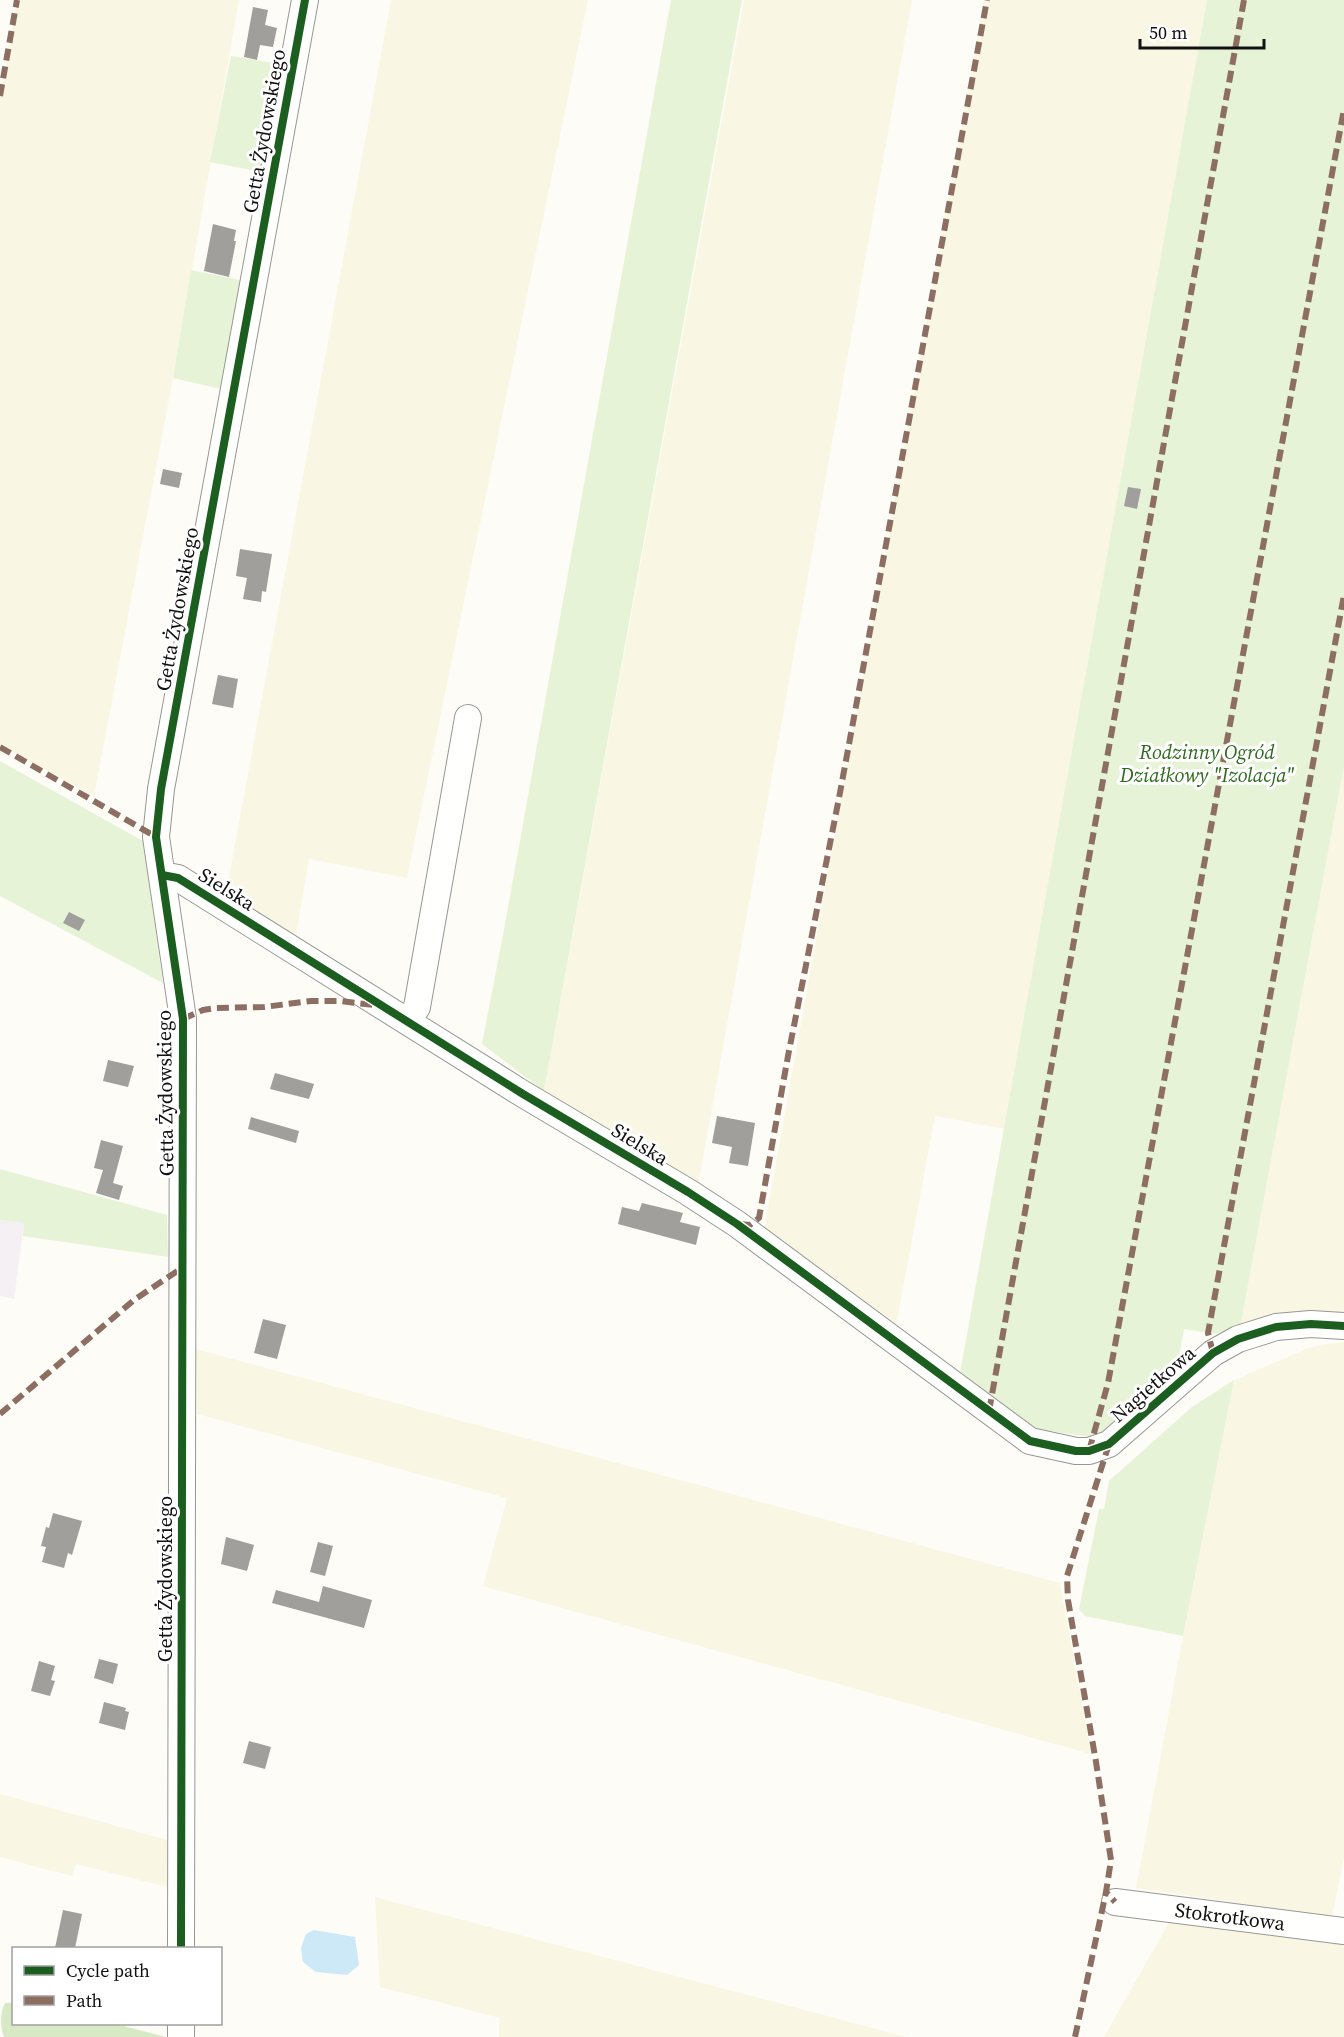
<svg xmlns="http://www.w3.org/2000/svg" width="1344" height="2037" font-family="'Source Serif 4',serif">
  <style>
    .industrial { fill: #f5f0f3 }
    .farmland { fill: #f9f7e4 }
    .green { fill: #e7f3d7 }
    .forest { fill: #d8eac5 }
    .water { fill: #cde8f7 }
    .building { fill: #a19f9c }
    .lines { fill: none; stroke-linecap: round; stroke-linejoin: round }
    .minor-casing { stroke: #979795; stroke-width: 28 }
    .minor { stroke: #fffffe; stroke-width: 26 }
    .quiet { stroke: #8d6e63; stroke-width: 6; stroke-dasharray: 12 6; stroke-linecap: butt }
    .cycleway-casing { stroke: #fff; stroke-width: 11 }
    .cycleway { stroke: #1b5e20; stroke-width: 8 }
    .labels { text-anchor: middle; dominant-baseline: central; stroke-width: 6; stroke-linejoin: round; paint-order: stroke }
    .street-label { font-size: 20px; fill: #111; stroke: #fff }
    .park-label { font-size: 20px; font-style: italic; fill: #2f6b1f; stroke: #fff }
  </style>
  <rect width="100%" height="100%" fill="#fdfcf7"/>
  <polygon class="industrial" points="0,1220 24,1223 14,1299 0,1296"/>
  <g class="farmland">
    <polygon points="17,0 239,0 173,378 94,796 0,745 0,96"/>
    <polygon points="391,0 588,0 407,878 309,859 296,937 225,898"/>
    <polygon points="744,0 912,0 698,1186 544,1091"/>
    <polygon points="984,0 1207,0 1005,1129 935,1116 896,1326 764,1230"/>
    <polygon points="1344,766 1344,1317 1240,1328"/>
    <polygon points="1344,1342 1344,1858 1332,1917 1136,1888 1183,1636 1234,1380 1311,1347"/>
    <polygon points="196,1349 1060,1583 1091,1754 483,1586 507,1498 197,1414"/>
    <polygon points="0,1794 168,1840 168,1887 76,1864 72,1876 0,1857"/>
    <polygon points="375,1897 907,2037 499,2037 500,2018 380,1987"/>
    <polygon points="1172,1917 1344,1937 1344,2037 1104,2037"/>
  </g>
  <g class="green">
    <polygon points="671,0 742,0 544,1091 482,1044 505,924"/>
    <polygon points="1207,0 1344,0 1344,766 1240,1328 1213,1334 1184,1329 1176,1374 1099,1440 1091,1437 1029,1428 960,1373"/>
    <polygon points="231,56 280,64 261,172 210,162"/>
    <polygon points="191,270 240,280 221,389 173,378"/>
    <polygon points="0,761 143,841 163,983 0,896"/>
    <polygon points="0,1169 167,1215 168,1257 23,1236 24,1223 0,1220"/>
    <polygon points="1234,1380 1183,1636 1085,1616 1079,1609 1099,1509 1104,1509 1109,1481 1192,1407"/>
  </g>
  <path class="forest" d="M5,2003h8l1,21h102l50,13h-162c-4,-9 -4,-25 1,-34z"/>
  <polygon class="water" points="314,1930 355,1937 359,1965 347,1975 316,1972 303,1962 301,1948 306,1934"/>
  <g class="building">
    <polygon points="253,7 268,10 265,25 277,28 273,47 260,45 257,60 244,57"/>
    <polygon points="213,224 236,230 234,241 236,241 229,277 204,271"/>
    <polygon points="163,469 182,473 179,488 160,484"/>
    <polygon points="1128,487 1141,489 1137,509 1124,506"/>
    <polygon points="240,549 272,554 266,592 262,591 261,602 243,599 247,578 236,576"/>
    <polygon points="218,675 238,679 233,708 212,704"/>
    <polygon points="69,912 85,920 79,931 63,923"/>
    <polygon points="108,1060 134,1066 128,1087 103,1081"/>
    <polygon points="275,1073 314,1084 309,1099 270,1089"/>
    <polygon points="717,1116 755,1123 748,1166 729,1163 732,1147 712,1143"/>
    <polygon points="251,1117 299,1131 296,1143 248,1129"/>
    <polygon points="101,1140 123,1146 113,1183 123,1186 119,1200 96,1193 103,1170 94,1168"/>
    <polygon points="642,1203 683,1213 680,1222 700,1227 696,1245 618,1224 622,1207 639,1211"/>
    <polygon points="263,1319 286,1325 277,1359 254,1353"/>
    <polygon points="53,1513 82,1521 72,1555 68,1553 64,1568 42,1562 46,1547 41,1546 46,1527 49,1528"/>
    <polygon points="226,1537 254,1545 247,1571 221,1564"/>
    <polygon points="318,1542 333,1546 325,1576 310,1572"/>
    <polygon points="323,1586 372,1600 364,1628 272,1603 276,1590 319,1602"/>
    <polygon points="99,1659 118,1664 113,1684 94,1678"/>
    <polygon points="39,1661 55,1666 51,1680 55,1681 50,1696 31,1691"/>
    <polygon points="104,1702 126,1708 125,1711 129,1712 125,1730 99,1723"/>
    <polygon points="249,1741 271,1747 265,1769 243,1763"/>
    <polygon points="63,1910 82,1914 75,1948 55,1948"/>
  </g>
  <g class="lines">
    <defs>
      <g id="minor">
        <polyline points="162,875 178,878 523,1094 688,1192 737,1224 1030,1441 1076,1451 1089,1451 1109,1444 1213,1353 1238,1339 1276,1327 1311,1324 1344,1326"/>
        <polyline points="408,1021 417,1007 468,718"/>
        <path id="s1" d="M1115,1902l229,29"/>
        <polyline points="181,1948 183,1019 156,837 161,789 305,0"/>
        <polyline points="181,2037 181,2024"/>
      </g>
    </defs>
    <use href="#minor" class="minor-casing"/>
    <use href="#minor" class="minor"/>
    <g class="quiet">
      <polyline points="0,96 17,0"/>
      <polyline points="0,747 156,837"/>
      <polyline points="183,1019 203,1010 215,1008 264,1007 311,1001 340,1001 374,1005"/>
      <polyline points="740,1224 750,1225 759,1218 788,1056 839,798 987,0"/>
      <polyline points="1213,1353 1208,1333 1344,595"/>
      <polyline points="989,1411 1244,0"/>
      <polyline points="0,1414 134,1300 182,1268"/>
      <polyline points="1109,1444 1067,1576 1068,1600 1096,1762 1111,1860 1106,1892 1115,1902"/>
      <polyline points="1089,1451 1108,1383 1344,109"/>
      <polyline points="1075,2037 1106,1892"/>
    </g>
    <defs>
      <g id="cycleway">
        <polyline points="162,875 178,878 523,1094 688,1192 737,1224 1030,1441 1076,1451 1089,1451 1109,1444 1213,1353 1238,1339 1276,1327 1311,1324 1344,1326"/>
        <polyline points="181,1948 183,1019 156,837 161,789 305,0"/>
      </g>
    </defs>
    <use href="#cycleway" class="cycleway-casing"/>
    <use href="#cycleway" class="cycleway"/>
  </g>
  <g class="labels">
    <g class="street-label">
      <text transform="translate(264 131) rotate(-80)">Getta Żydowskiego</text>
      <text transform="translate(177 609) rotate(-80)">Getta Żydowskiego</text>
      <text transform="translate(227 889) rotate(32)">Sielska</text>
      <text transform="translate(165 1093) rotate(-91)">Getta Żydowskiego</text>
      <text transform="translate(640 1144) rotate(31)">Sielska</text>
      <text transform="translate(1153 1384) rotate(-41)">Nagietkowa</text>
      <text transform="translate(165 1579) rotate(-90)">Getta Żydowskiego</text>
      <text stroke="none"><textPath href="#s1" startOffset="116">Stokrotkowa</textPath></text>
    </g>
    <g class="park-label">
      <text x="1207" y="752">Rodzinny Ogród<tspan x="1207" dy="23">Działkowy "Izolacja"</tspan></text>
    </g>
  </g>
  <rect x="12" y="1947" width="210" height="78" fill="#ffffff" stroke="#a0a0a0" stroke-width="1.5"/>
  <rect x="24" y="1966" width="30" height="9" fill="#1b5e20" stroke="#a0a0a0" stroke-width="1.5"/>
  <text x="66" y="1977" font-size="18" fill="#111111">Cycle path</text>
  <rect x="24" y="1996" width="30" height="9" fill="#8d6e63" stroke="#a0a0a0" stroke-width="1.5"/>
  <text x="66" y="2007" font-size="18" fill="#111111">Path</text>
  <path d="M1140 39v9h124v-9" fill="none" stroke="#111111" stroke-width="3"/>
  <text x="1149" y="39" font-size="18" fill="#111111" stroke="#ffffff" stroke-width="4.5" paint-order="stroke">50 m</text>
</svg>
